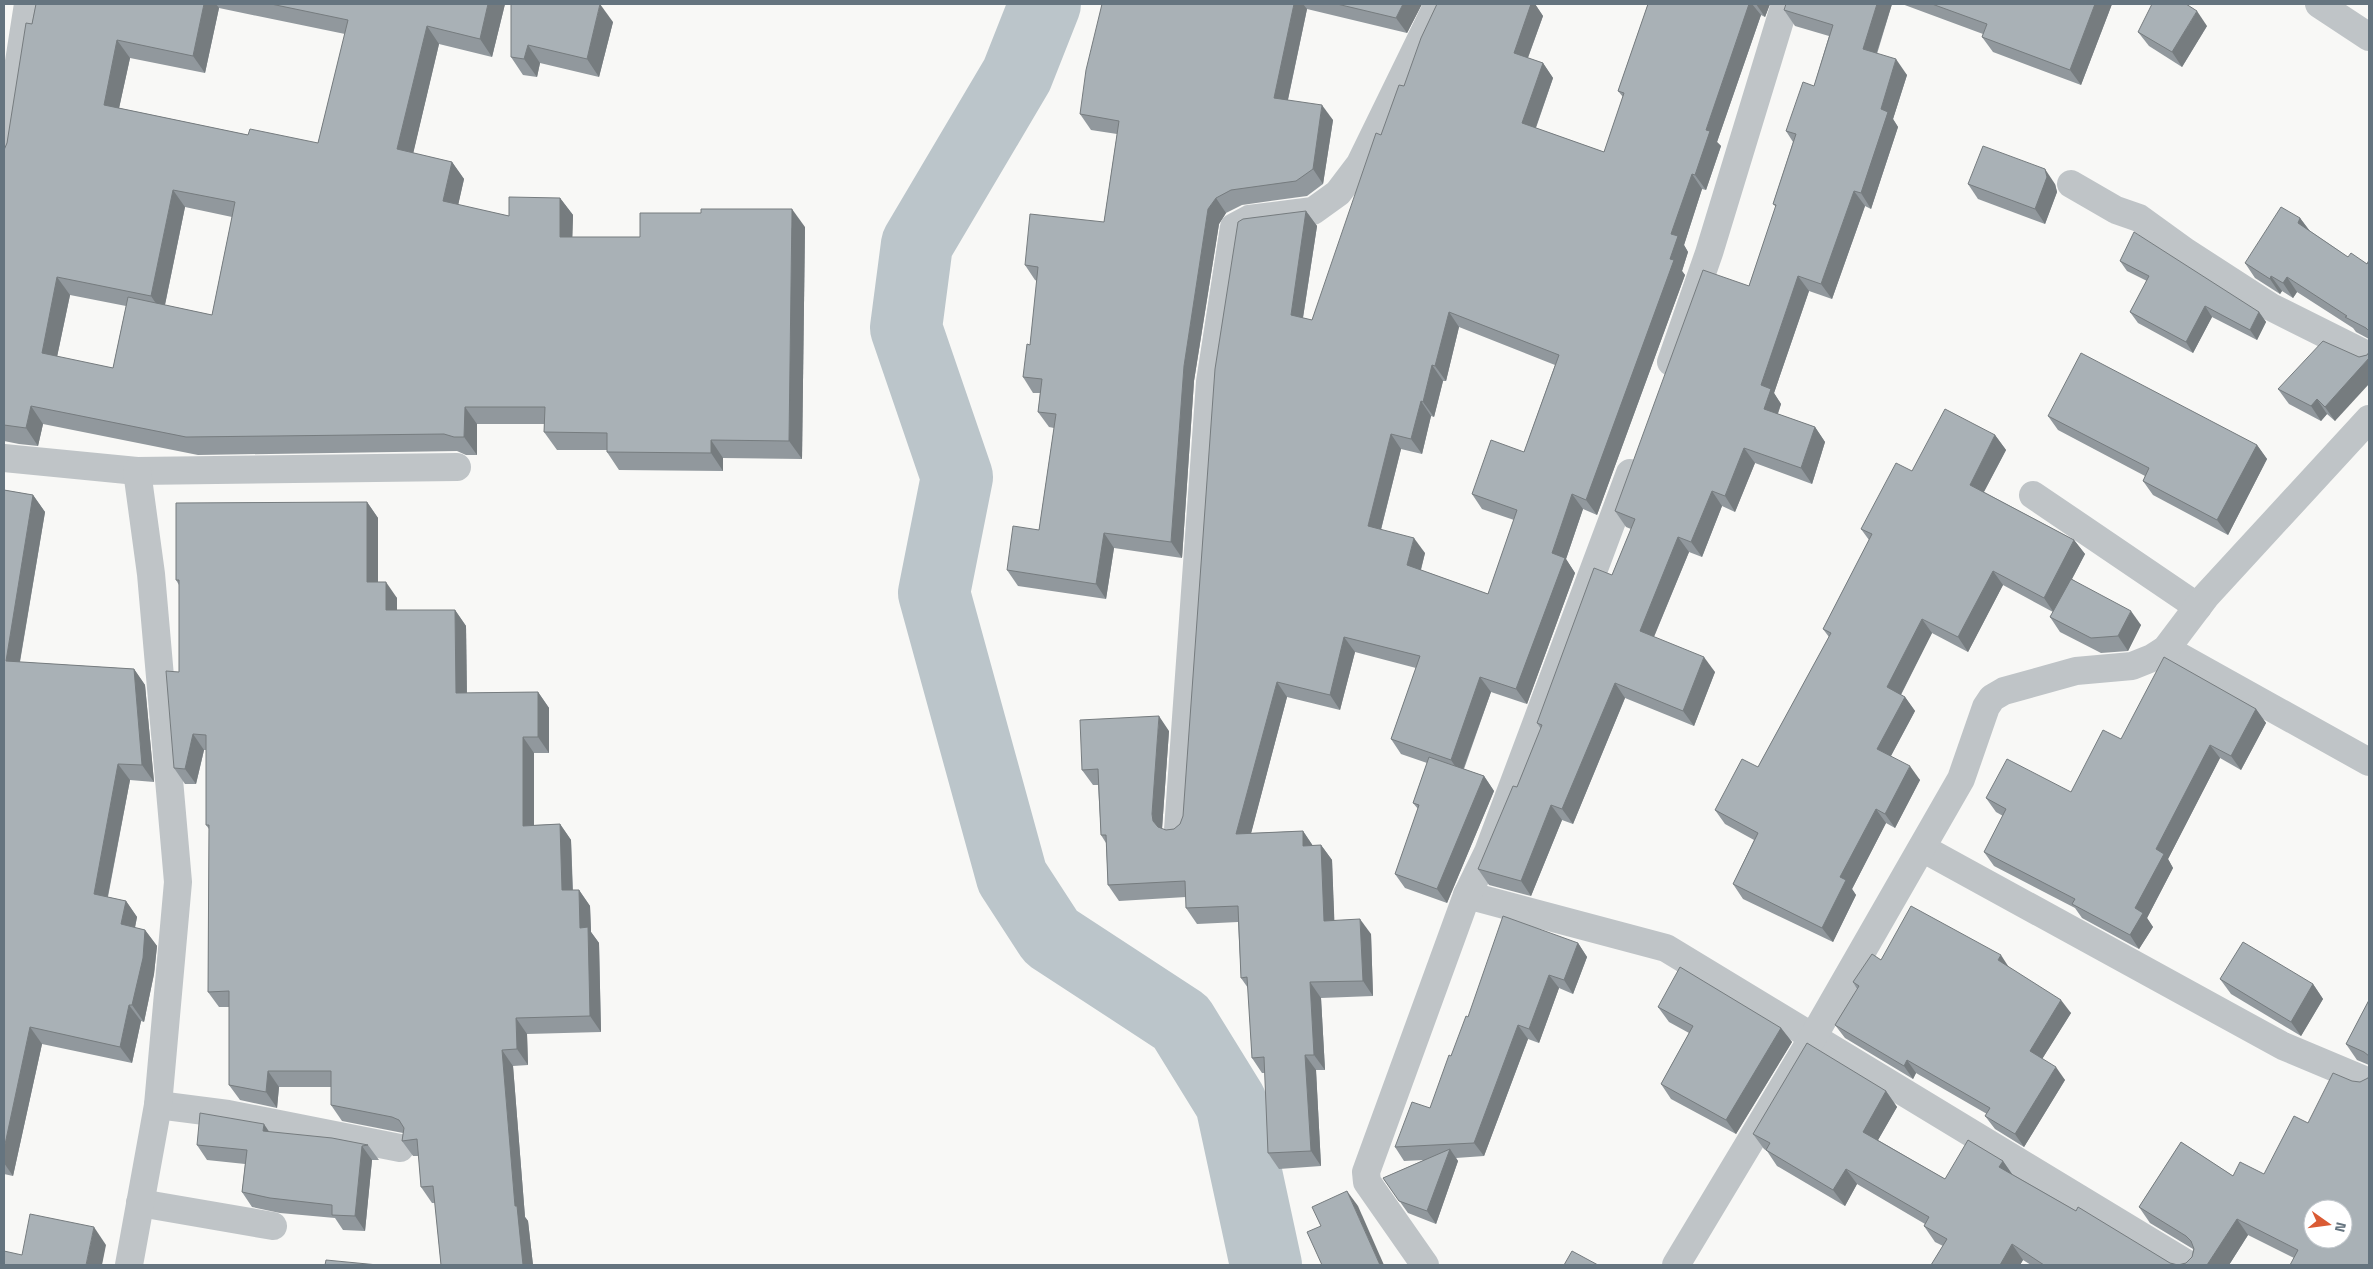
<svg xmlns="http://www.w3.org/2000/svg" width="2373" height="1269" font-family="'Titillium Web',sans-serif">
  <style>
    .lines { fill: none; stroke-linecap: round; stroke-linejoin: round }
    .river { stroke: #bbc5ca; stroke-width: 72 }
    .street { stroke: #bfc4c7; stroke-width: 28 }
    .wall { fill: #91989d; fill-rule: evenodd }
    .shaded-wall { fill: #767c7f }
    .building { fill: #a9b1b6; stroke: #767c7f; fill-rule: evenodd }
  </style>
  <rect width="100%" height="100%" fill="#f8f8f6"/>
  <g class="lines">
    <polyline class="river" points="1045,4 1017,75 917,244 906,328 957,477 934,593 1012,877 1051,937 1181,1022 1231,1103 1266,1265"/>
    <g class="street">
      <polyline points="2319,4 2369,37"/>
      <polyline points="4,158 28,4"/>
      <polyline points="2071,184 2116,210 2139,218 2186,252 2271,307 2369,356"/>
      <polyline points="1671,362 1709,253 1785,4"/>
      <polyline points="4,458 137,471 457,467"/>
      <polyline points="2033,495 2198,607"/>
      <polyline points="2166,649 2369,762"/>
      <polyline points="1178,830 1210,382 1234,227 1249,219 1313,211 1338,193 1360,164 1438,4"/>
      <polyline points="1922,848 2283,1046 2369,1082"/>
      <polyline points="1467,895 1666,948 2189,1265"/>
      <polyline points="158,1105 228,1114 400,1148"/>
      <polyline points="140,1203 273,1226"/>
      <polyline points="129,1265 158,1105 178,882 151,574 137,471"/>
      <polyline points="1425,1265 1367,1182 1366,1172 1467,895 1488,852 1630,473"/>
      <polyline points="1676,1265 1813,1037 1961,779 1986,707 1992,698 2004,691 2076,671 2132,666 2152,658 2166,649 2206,596 2369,419"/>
    </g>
  </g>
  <g class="wall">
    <path d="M36,4h469l-13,53 -53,-13 -26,109 39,9 12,17 -6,26 51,11 51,-18 13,17 -1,22h68l165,-10 -3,232 -79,-1v13l-104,-1 -12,-18v-2h-50l-13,-18v-8h-67v31h-11l-9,-4 -259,4 -155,-31 -5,22 -19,-2 -15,-3v-291l3,-7zM219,8l126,26 -27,109 -70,-8 -129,-27 11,-50 75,15zM185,207l47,10 -20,98 -47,-10zM70,295l56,11 -13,62 -56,-11z"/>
    <polygon points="511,4 613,22 599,77 540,63 537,77 523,75 511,57"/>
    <polygon points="1102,4 1422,4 1407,33 1307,9 1288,100 1333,120 1323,184 1307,196 1242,205 1226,213 1219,224 1194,381 1182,558 1114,548 1106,599 1018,586 1007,570 1039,530 1054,428 1049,427 1038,412 1040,393 1033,393 1023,377 1030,345 1037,281 1035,280 1025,265 1104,222 1117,134 1091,130 1080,114"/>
    <path d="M1535,4l8,12 -15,42 15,5 10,15 -17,50 68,24 19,-55 -5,-6 30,-87h122l-5,13 -4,-2 -44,127 4,4 -15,44 -4,-1 -18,56 4,7 -6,19 3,4 -88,240 -14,-6 -17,50 9,14 -48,131 -36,-12 -27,77 20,7 10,15 -47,112 -42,-15 -10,-14 23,-65 -5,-6 14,-40 -26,-9 -10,-15 25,-71 -61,-16 -15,58 -53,-13 -36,136 52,-2 10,15 8,-1 11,15 2,60 37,14 2,62 -52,2 4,72h-9l5,96 -42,3 -11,-16 -3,-80h-3l-10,-15 -4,-70 -7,-10 -3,-56 -41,2 -11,-16v-11l-67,4 -11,-16 -2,-42 -5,-8 -3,-50h-5l-11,-15 87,-39 -7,98 4,1 8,-1 6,-5 3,-8 123,-605 11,15 -14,92 9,2 69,-185 23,-49zM1459,327l96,38 -31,87 -52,42 10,15 32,11 -26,74 -67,-24 4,-17 -44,-23 20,-81 21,5 9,-38 3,1 9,-36h3z"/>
    <polygon points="1892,4 1877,54 1907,75 1893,119 1898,127 1871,209 1865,206 1832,299 1809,291 1774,393 1781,404 1778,414 1815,427 1825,442 1812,484 1755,463 1735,512 1722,506 1702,557 1689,552 1654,637 1715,672 1694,726 1625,698 1573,824 1562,820 1531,896 1489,885 1478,869 1517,787 1541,729 1537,723 1612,575 1631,529 1626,527 1615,511 1749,286 1776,207 1773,204 1793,142 1786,131 1814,86 1829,36 1795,26 1784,10"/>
    <polygon points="1902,4 2112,4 2081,85 1993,52 1982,37 1983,34"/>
    <polygon points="2207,26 2182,67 2149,46 2138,32"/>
    <polygon points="1968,184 2055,184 2057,192 2045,224 1978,199"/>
    <polygon points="2300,218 2310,231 2348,257 2367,264 2369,260 2369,339 2356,332 2353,328 2297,292 2293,298 2282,291 2280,294 2255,278 2245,263"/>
    <polygon points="2120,261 2259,312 2266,322 2257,340 2212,317 2193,353 2138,323 2130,312 2147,281 2127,271"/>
    <polygon points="2367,355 2335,421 2327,414 2321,421 2289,404 2278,389 2359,357"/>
    <polygon points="2048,416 2257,445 2267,459 2228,535 2153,495 2143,481 2145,476 2058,430"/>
    <polygon points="1995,435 2006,450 1984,492 2074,540 2085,554 2072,579 2141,625 2128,651 2101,653 2060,632 2050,617 2053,612 2003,585 1968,652 1932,633 1901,695 1905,697 1915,711 1891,756 1920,780 1895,828 1886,823 1852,889 1856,895 1833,942 1743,899 1733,884 1754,840 1725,824 1715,810 1758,767 1829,637 1823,629 1869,540 1861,529 1912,471"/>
    <polygon points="4,490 33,495 45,512 20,662 134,669 145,685 154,782 130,780 108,897 126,901 137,917 135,928 145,930 157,946 154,974 144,1022 141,1021 132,1063 42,1044 13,1176 4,1174"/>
    <polygon points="367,502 378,518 378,582 397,598 397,610 455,610 466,626 467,693 538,692 549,708 549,753 534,753 534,825 560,824 571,840 573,890 579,890 590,906 591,932 599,943 601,1032 527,1034 528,1065 513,1066 525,1217 528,1221 533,1265 441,1265 435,1203 432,1203 421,1187 419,1156 413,1156 402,1141 403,1133 342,1121 331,1105 331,1087 279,1087 277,1108 240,1100 229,1085 229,1007 219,1007 208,992 209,829 206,825 206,750 204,750 196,784 185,784 174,768 179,672 179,585 176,580"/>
    <polygon points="2256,709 2266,723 2241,770 2220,758 2168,859 2173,868 2147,918 2153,927 2139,949 2082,918 2075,908 1994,866 1984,852 2003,816 1996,812 1986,798 2071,792 2121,739"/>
    <polygon points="1578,943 1587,957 1573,994 1559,988 1539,1043 1528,1039 1484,1156 1456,1158 1458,1161 1436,1224 1408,1213 1383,1178 1424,1160 1404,1161 1395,1147 1430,1108 1451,1056 1468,1017"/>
    <polygon points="1881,960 2009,967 2071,1013 2042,1059 2065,1080 2024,1147 1995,1129 1985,1116 1987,1114 1916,1073 1913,1079 1845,1038 1835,1025 1857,989 1853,982"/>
    <polygon points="2220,979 2313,984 2323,999 2301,1036 2231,994"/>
    <polygon points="2369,1000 2369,1065 2357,1060 2346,1044"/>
    <polygon points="1658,1007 1781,1028 1792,1042 1736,1134 1671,1099 1661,1084 1689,1033 1669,1022"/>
    <polygon points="1886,1091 1897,1107 1878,1140 1945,1179 2003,1161 2012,1174 2076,1211 2170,1263 2178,1265 2186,1263 2192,1257 2193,1249 2150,1223 2139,1207 2181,1142 2369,1265 2294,1258 2248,1235 2229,1265 2031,1265 2023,1260 2020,1265 1931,1265 1943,1246 1935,1242 1924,1226 1925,1224 1857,1184 1845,1206 1777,1166 1767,1151 1764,1149 1753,1134"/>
    <polygon points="269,1132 368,1145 379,1160 372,1160 365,1231 343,1230 335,1218 280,1213 252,1207 242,1192 245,1164 207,1160 197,1145"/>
  </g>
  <g class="shaded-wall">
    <polygon points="204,4 216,4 219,8 205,73 193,56"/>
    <polygon points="488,4 505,4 492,57 480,39"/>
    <polygon points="600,4 613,22 599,77 587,59"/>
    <polygon points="1294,4 1303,4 1307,9 1285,113 1274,98"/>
    <polygon points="1403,4 1422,4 1407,33 1396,18"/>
    <polygon points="1526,4 1535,4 1543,16 1524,68 1514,53"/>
    <polygon points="1749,4 1752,4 1761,15 1717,142 1721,146 1706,190 1695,175 1706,130"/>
    <polygon points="1756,4 1770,4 1765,17"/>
    <polygon points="1877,4 1892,4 1873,64 1863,49"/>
    <polygon points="2095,4 2112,4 2081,85 2070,70"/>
    <polygon points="2197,11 2207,26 2182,67 2172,52"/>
    <polygon points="427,26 439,44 410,167 397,149"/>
    <polygon points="117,40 130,58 116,122 104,105"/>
    <polygon points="528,45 540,63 537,77 524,59"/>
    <polygon points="1896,59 1907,75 1893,119 1898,127 1871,209 1861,193 1881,109"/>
    <polygon points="1543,63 1553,78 1532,138 1522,123"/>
    <polygon points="1322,105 1333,120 1323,184 1313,169"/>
    <polygon points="452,162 464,179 455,219 443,201"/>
    <polygon points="2045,169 2055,184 2057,192 2045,224 2035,209"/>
    <polygon points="1692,174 1702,189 1684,245 1688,252 1682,271 1685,275 1597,515 1586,500 1670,259 1671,234"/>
    <polygon points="173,190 185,207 163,314 151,296"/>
    <polygon points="1854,191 1865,206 1832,299 1821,284"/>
    <polygon points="560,198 573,215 572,254 560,237"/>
    <polygon points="1216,198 1226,213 1219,224 1194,381 1182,558 1171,542 1184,366 1208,209"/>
    <polygon points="792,209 805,227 802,459 789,441"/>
    <polygon points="1306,211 1317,226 1301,330 1291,315"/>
    <polygon points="2300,218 2311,233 2298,223"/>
    <polygon points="1798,276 1809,291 1774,393 1781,404 1774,424 1764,409 1761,385"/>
    <polygon points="2271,276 2282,291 2280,294 2270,279"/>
    <polygon points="57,277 70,295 54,371 42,353"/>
    <polygon points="2287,277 2297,292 2293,298 2283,283"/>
    <polygon points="2205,306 2212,317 2193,353 2186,342"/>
    <polygon points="1449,312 1459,327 1446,381 1435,366"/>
    <polygon points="2259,312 2266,322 2257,340 2250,330"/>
    <polygon points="2369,358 2369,384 2335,421 2325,407"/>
    <polygon points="1432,365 1443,381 1434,417 1423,402"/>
    <polygon points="2317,399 2327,414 2321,421 2311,406"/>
    <polygon points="1421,401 1431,416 1422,454 1411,439"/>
    <polygon points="31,406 43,424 38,446 26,428"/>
    <polygon points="465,407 477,424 477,455 464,437"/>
    <polygon points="1815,427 1825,442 1812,484 1801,468"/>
    <polygon points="1391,434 1401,449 1378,541 1368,526"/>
    <polygon points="1995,435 2006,450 1980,499 1970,485"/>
    <polygon points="711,440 723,458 723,471 711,453"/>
    <polygon points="2257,445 2267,459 2228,535 2217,520"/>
    <polygon points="1744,448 1755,463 1735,512 1725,496"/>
    <polygon points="1712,491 1722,506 1702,557 1691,542"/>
    <polygon points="1572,494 1583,509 1566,559 1575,573 1527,704 1516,689 1552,553"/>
    <polygon points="33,495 45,512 17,678 6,661"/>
    <polygon points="367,502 378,518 378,598 367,582"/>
    <polygon points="1104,533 1114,548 1106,599 1096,584"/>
    <polygon points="1678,537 1689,552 1650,646 1640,631"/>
    <polygon points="1414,538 1425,553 1418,580 1407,565"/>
    <polygon points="2074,540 2085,554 2054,613 2044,598"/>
    <polygon points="1993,571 2003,585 1968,652 1958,637"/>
    <polygon points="386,582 397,598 397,626 386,610"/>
    <polygon points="455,610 466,626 467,709 456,693"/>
    <polygon points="2131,611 2141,625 2128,651 2118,636"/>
    <polygon points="1922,619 1932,633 1897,702 1887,687"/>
    <polygon points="1344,637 1355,652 1340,710 1330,695"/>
    <polygon points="1704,657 1715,672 1694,726 1683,711"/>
    <polygon points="134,669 145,685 154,782 142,765"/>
    <polygon points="1480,677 1491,692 1461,775 1451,760"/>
    <polygon points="1277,682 1287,697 1247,849 1236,834"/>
    <polygon points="1615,683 1625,698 1573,824 1562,809"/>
    <polygon points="538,692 549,708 549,753 538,737"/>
    <polygon points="1905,697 1915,711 1887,763 1877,749"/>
    <polygon points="2256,709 2266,723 2241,770 2231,756"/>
    <polygon points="1159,716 1169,731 1162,829 1164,836 1153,821 1152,814"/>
    <polygon points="193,734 204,750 196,784 185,769"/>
    <polygon points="523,737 534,753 534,841 523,826"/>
    <polygon points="2210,745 2220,758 2168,859 2173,868 2147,918 2153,927 2139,949 2130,935 2135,908 2156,849"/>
    <polygon points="118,764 130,780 105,910 94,894"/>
    <polygon points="1910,766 1920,780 1895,828 1885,814"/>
    <polygon points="1484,776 1494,791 1447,903 1437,889"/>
    <polygon points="1551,805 1562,820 1531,896 1521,881"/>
    <polygon points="1876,809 1886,823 1852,889 1856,895 1833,942 1822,928 1840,877"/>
    <polygon points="560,824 571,840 573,906 562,890"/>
    <polygon points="1303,831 1313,846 1303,846"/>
    <polygon points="1321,845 1332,860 1335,936 1324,921"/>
    <polygon points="579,890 590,906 591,932 599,943 601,1032 590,1016 580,928"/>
    <polygon points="126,901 137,917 132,941 121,924"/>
    <polygon points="1360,919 1371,934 1373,996 1363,981"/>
    <polygon points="145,930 157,946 154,974 144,1022 132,1005"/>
    <polygon points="1578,943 1587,957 1573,994 1564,980"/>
    <polygon points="2001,955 2010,969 1998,960"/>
    <polygon points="1549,975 1559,988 1539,1043 1529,1029"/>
    <polygon points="1310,982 1321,998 1325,1070 1314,1055"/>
    <polygon points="2313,984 2323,999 2301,1036 2291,1022"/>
    <polygon points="2061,1000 2071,1013 2039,1064 2030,1051"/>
    <polygon points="129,1005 141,1021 132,1063 120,1047"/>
    <polygon points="516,1018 527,1034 528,1065 517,1049"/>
    <polygon points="1518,1025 1528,1039 1484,1156 1474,1143"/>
    <polygon points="30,1027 42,1044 13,1176 4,1163 4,1149"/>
    <polygon points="1781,1028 1792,1042 1736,1134 1726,1120"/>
    <polygon points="502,1050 513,1066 525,1217 528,1221 533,1265 523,1265 515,1206"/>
    <polygon points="1305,1055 1316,1070 1321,1166 1311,1151"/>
    <polygon points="1907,1060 1916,1073 1913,1079 1904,1066"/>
    <polygon points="2056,1067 2065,1080 2024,1147 2015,1134"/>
    <polygon points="268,1071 279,1087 277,1108 266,1092"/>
    <polygon points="1886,1091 1897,1107 1874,1147 1863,1132"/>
    <polygon points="264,1124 274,1139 263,1131"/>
    <polygon points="362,1146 372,1160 365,1231 355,1216"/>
    <polygon points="1450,1149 1458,1161 1436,1224 1427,1211"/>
    <polygon points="2003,1161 2014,1177 1999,1167"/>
    <polygon points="1846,1169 1857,1184 1845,1206 1833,1190"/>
    <polygon points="1347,1191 1358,1206 1384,1265 1380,1265"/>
    <polygon points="2237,1219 2248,1235 2229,1265 2207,1265"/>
    <polygon points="94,1227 106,1245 102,1265 86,1265"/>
    <polygon points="2012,1244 2023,1260 2020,1265 2000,1265"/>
  </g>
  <g class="building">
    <path d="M36,4h168l-11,52 -76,-16 -13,65 144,30 2,-6 68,14 30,-123 -77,-16h217l-8,35 -53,-13 -30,123 55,13 -9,39 66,15v-19l51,1v39h80v-24h61v-4h91l-3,232 -78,-1v13l-104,-1v-19l-63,-1 1,-25h-80l-1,30h-10l-10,-3 -258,3 -155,-31 -5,22 -22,-3v-275l3,-7 19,-120 6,1zM173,190l62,12 -23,113 -84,-18 -15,71 -71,-15 15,-76 94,19z"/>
    <polygon points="511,4 600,4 587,59 528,45 524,59 511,57"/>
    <polygon points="1102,4 1294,4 1274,98 1322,105 1313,169 1296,181 1231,190 1216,198 1208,209 1184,366 1171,542 1104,533 1096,584 1007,570 1013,526 1039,530 1056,414 1038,412 1042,379 1023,377 1027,344 1030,345 1038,267 1025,265 1030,214 1104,222 1119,121 1080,114 1086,70"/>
    <polygon points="1337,4 1403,4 1396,18"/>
    <path d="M1437,4h94l-17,49 29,10 -21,60 82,29 20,-59 -6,-2 30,-87h101l-43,126 4,1 -15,44 -3,-1 -21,60 7,2 -8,23 4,1 -88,240 -14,-6 -20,59 13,5 -49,131 -36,-12 -29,83 -60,-21 29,-83 -76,-19 -14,58 -53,-13 -41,152 67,-3v15l18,-1 3,76 36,-2 3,62 -53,1 4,73h-9l6,96 -43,2 -4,-96 -12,1 -5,-81 -6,1 -3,-72 -52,2 -1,-27 -77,4 -2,-50h-5l-3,-66 -16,1 -2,-50 79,-4 -7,98 1,7 5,6 8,3 8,-1 6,-5 3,-8 32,-447 23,-147 5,-3 63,-8 -15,104 21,5 64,-187 5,2 18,-50 5,1 17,-48zM1449,312l110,43 -35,97 -33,-12 -19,54 45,16 -29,84 -81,-29 7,-27 -46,-12 23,-92 20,5 10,-38 2,1 9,-37 3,1z"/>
    <polygon points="1786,4 1877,4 1863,49 1896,59 1881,109 1888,112 1861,193 1854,191 1821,284 1798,276 1761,385 1771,389 1764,409 1815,427 1801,468 1744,448 1725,496 1712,491 1691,542 1678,537 1640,631 1704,657 1683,711 1615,683 1562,809 1551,805 1521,881 1478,869 1513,786 1517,787 1542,725 1537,723 1594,568 1612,575 1635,519 1615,511 1703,270 1749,286 1776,205 1773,204 1796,134 1786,131 1803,82 1814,86 1833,25 1784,10"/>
    <polygon points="1932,4 2095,4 2070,70 1982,37 1987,24"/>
    <polygon points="2152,4 2186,4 2197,11 2172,52 2138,32"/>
    <polygon points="1983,146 2045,169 2047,177 2035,209 1968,184"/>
    <polygon points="2281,207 2300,218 2298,223 2348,257 2351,253 2367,264 2369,260 2369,331 2366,328 2345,317 2347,316 2287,277 2283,283 2271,276 2270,279 2245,263"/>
    <polygon points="2134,232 2259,312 2250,330 2205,306 2186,342 2130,312 2149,276 2120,261"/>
    <polygon points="2323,341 2359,357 2367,355 2369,352 2369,358 2325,407 2317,399 2311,406 2278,389"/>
    <polygon points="2081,353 2257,445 2217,520 2143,481 2149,468 2048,416"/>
    <polygon points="1945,409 1995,435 1970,485 2074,540 2044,598 1993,571 1958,637 1922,619 1887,687 1905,697 1877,749 1910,766 1885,814 1876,809 1840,877 1846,880 1822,928 1733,884 1758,833 1715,810 1742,759 1758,767 1831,633 1823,629 1872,534 1861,529 1896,463 1912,471"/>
    <polygon points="4,490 33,495 6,661 134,669 142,765 118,764 94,894 126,901 121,924 145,930 143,958 132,1005 129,1005 120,1047 30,1027 4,1149"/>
    <polygon points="367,502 367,582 386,582 386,610 455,610 456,693 538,692 538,737 523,737 523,826 560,824 562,890 579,890 580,928 588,927 590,1016 516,1018 517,1049 502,1050 515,1206 517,1206 523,1265 441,1265 433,1186 421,1187 417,1139 402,1141 404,1128 399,1120 392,1117 331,1105 331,1071 268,1071 266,1092 229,1085 229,991 208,992 209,825 206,825 206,735 193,734 185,769 174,768 166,671 179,672 179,580 176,580 176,503"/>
    <polygon points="2071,579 2131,611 2118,636 2091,638 2050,617"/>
    <polygon points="2164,657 2256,709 2231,756 2210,745 2156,849 2164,854 2135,908 2143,913 2130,935 2072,904 2075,899 1984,852 2006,809 1986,798 2007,759 2071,792 2103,730 2121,739"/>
    <polygon points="1429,757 1484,776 1437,889 1395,874 1419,805 1413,803"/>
    <polygon points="1911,906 2001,955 1998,960 2061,1000 2030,1051 2056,1067 2015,1134 1985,1116 1990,1108 1907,1060 1904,1066 1835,1025 1859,986 1853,982 1872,954 1881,960"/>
    <polygon points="1503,916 1578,943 1564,980 1549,975 1529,1029 1518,1025 1474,1143 1395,1147 1412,1102 1430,1108 1449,1055 1451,1056 1466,1016 1468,1017"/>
    <polygon points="2243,942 2313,984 2291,1022 2220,979"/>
    <polygon points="1680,967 1781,1028 1726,1120 1661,1084 1693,1026 1658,1007"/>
    <polygon points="2369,1000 2369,1056 2364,1052 2346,1044"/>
    <path d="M1807,1043l79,48 -23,41 82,47 23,-39 35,21 -4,6 77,44 2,-4 92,56 8,2 8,-2 6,-6 2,-8 -3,-8 -5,-5 -47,-29 42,-65 52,34 7,-14 24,12 30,-58 14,7 25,-50 19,8 8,1 8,-4 1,-2v189h-79l8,-15 -61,-31 -30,46h-163l-32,-21 -12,21h-69l16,-26 -23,-13 5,-9 -83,-48 -13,21 -67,-40 4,-7 -17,-9zM2313,1209h30v30h-30z"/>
    <polygon points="200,1113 264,1124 263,1131 332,1138 368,1145 362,1146 355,1216 332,1215 332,1205 270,1198 242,1192 247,1150 197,1145"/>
    <polygon points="1450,1149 1427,1211 1399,1201 1383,1178"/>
    <polygon points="1347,1191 1380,1265 1322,1265 1307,1232 1321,1226 1312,1207"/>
    <polygon points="30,1214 94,1227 86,1265 4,1265 4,1251 22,1255"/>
    <polygon points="1572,1251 1598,1265 1564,1265"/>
    <polygon points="326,1260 378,1265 325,1265"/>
  </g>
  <rect width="2373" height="1269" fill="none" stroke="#65747f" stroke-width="10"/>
  <g transform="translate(2328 1224) rotate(104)"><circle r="24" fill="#ffffff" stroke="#c1c7cc"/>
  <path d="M0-4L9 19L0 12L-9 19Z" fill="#da5b34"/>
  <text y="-8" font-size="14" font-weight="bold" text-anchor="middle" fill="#65747f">N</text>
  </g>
</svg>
